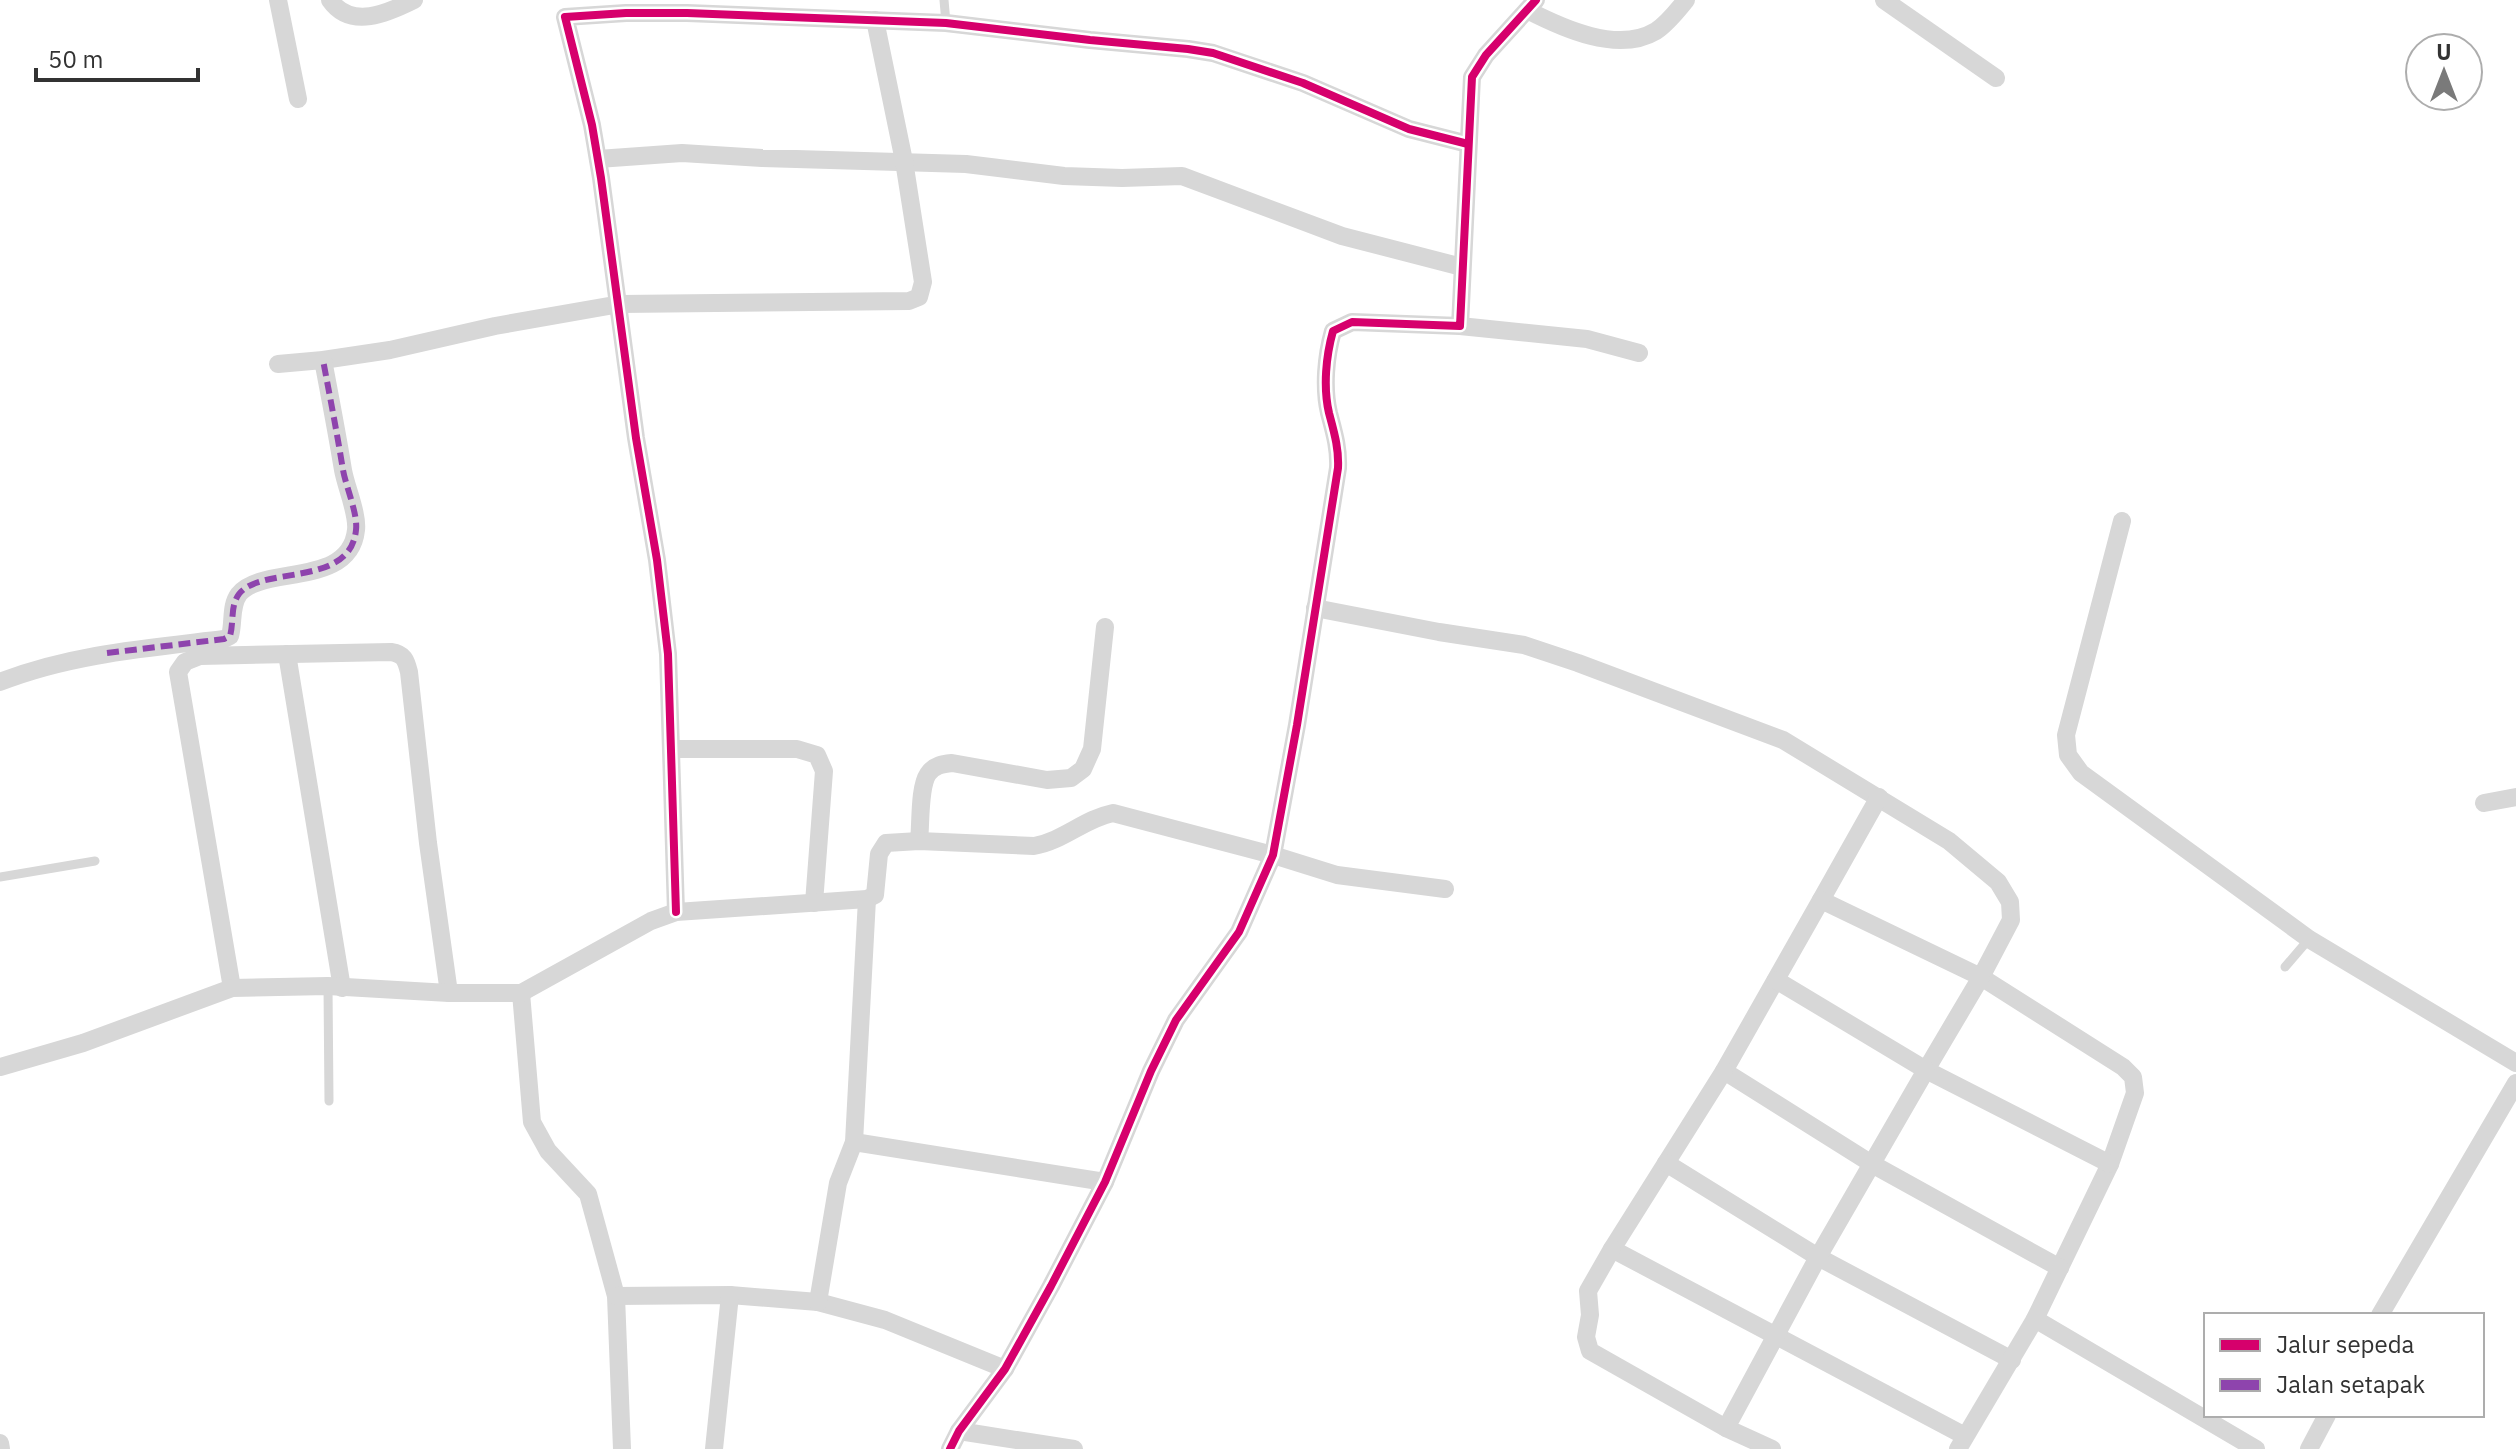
<svg xmlns="http://www.w3.org/2000/svg" width="2516" height="1449" font-family="'IBM Plex Sans',sans-serif">
  <style>
    .lines { fill: none; stroke-linecap: round; stroke-linejoin: round }
    .service { stroke: #d7d7d7; stroke-width: 9 }
    .minor { stroke: #d7d7d7; stroke-width: 18 }
    .quiet { stroke: #8e44ad; stroke-width: 6; stroke-dasharray: 12 6; stroke-linecap: butt }
    .cycleway-casing { stroke: #fff; stroke-width: 13 }
    .cycleway { stroke: #d6006c; stroke-width: 8 }
  </style>
  <rect width="100%" height="100%" fill="#fff"/>
  <g class="lines">
    <g class="service">
      <polyline points="944,0 946,23"/>
      <polyline points="0,877 95,861"/>
      <polyline points="2285,967 2309,939"/>
      <polyline points="328,986 329,1101"/>
    </g>
    <g class="minor">
      <polyline points="278,0 298,99"/>
      <path d="M330,0c21,30 58,13 84,0"/>
      <polyline points="1884,0 1996,78"/>
      <path d="M1527,10c35,18 91,44 129,21 12,-8 21,-20 30,-31"/>
      <polyline points="598,159 682,153 762,158 966,164 1064,176 1122,178 1182,176 1342,236 1462,267"/>
      <polyline points="1460,326 1587,339 1639,353"/>
      <polyline points="278,364 323,360 390,350 495,326 620,304 909,301 919,297 923,282 904,161 875,20"/>
      <polyline points="2122,521 2066,735 2068,755 2081,773 2309,939 2516,1063"/>
      <polyline points="1315,608 1439,632 1524,645 1578,663 1783,740 1949,841 1998,882 2010,902 2011,920 1981,977 2123,1067 2133,1077 2135,1093 2110,1164 2035,1319 2256,1449"/>
      <polyline points="287,654 342,988"/>
      <path d="M0,682c71,-28 149,-34 224,-43l6,-3c4,-14 0,-30 9,-42 23,-29 111,-6 117,-64 2,-16 -10,-43 -13,-60 -6,-37 -13,-73 -20,-110"/>
      <polyline points="672,749 797,749 817,755 824,771 814,903"/>
      <polyline points="1879,797 1821,900 1981,977 1926,1070 2110,1164"/>
      <polyline points="2484,803 2516,797"/>
      <path d="M919,841c2,-17 0,-54 9,-67 6,-9 15,-10 24,-11l95,17 24,-2 12,-9 9,-20 13,-122"/>
      <polyline points="1821,900 1724,1071 1872,1164 2060,1268"/>
      <polyline points="676,912 668,654 657,560 636,438 601,178 592,125 565,17 626,13 687,13 946,23 1090,40 1188,49 1213,53 1303,83 1409,129 1468,144"/>
      <path d="M232,988l-54,-316 7,-10 15,-6 191,-4c13,2 15,8 18,20l19,171 21,150"/>
      <polyline points="521,993 532,1122 548,1151 588,1194 616,1296 622,1449"/>
      <path d="M0,1067l83,-24 149,-55 96,-2 121,7h72l130,-72 25,-9 191,-13 8,-4 4,-41 7,-11 33,-2 115,5c29,-5 50,-27 79,-33l160,42 64,20 108,14"/>
      <polyline points="1724,1071 1612,1249 1965,1436"/>
      <polyline points="854,1142 1105,1182"/>
      <polyline points="1666,1163 1818,1257 2012,1360"/>
      <polyline points="1612,1249 1588,1291 1590,1315 1586,1337 1590,1351 1726,1428"/>
      <polyline points="616,1296 730,1295 818,1302 885,1320 1005,1369"/>
      <polyline points="818,1302 838,1183 854,1142 867,899"/>
      <polyline points="2380,1315 2516,1083"/>
      <polyline points="959,1431 1074,1449"/>
      <polyline points="0,1443 1,1449"/>
      <polyline points="714,1449 730,1295"/>
      <path d="M950,1449l9,-18 46,-62 46,-83 54,-104 46,-111 25,-51 63,-88 34,-77 24,-130 41,-257c1,-20 -4,-36 -9,-55 -6,-26 -3,-57 4,-82l19,-9 108,4 12,-249 14,-22 50,-55"/>
      <polyline points="1772,1449 1726,1428 1818,1257 1926,1070 1776,980"/>
      <polyline points="1958,1449 2035,1319"/>
      <polyline points="2309,1449 2327,1415"/>
    </g>
    <path class="quiet" d="M107,653l117,-14 6,-3c4,-14 0,-30 9,-42 23,-29 111,-6 117,-64 2,-16 -10,-43 -13,-60 -6,-37 -13,-73 -20,-110"/>
    <defs>
      <g id="cycleway">
        <polyline points="676,912 668,654 657,560 636,438 601,178 592,125 565,17 626,13 687,13 946,23 1090,40 1188,49 1213,53 1303,83 1409,129 1468,144"/>
        <path d="M950,1449l9,-18 46,-62 46,-83 54,-104 46,-111 25,-51 63,-88 34,-77 24,-130 41,-257c1,-20 -4,-36 -9,-55 -6,-26 -3,-57 4,-82l19,-9 108,4 12,-249 14,-22 50,-55"/>
      </g>
    </defs>
    <use href="#cycleway" class="cycleway-casing"/>
    <use href="#cycleway" class="cycleway"/>
  </g>
  <rect x="2204" y="1313" width="280" height="104" fill="#ffffff" stroke="#adadad" stroke-width="2"/>
  <rect x="2220" y="1339" width="40" height="12" fill="#d6006c" stroke="#adadad" stroke-width="2"/>
  <text x="2276" y="1353" font-size="24" fill="#333333">Jalur sepeda</text>
  <rect x="2220" y="1379" width="40" height="12" fill="#8e44ad" stroke="#adadad" stroke-width="2"/>
  <text x="2276" y="1393" font-size="24" fill="#333333">Jalan setapak</text>
  <g transform="translate(2444 72)"><circle r="38" fill="#ffffff" stroke="#adadad" stroke-width="2"/>
  <path d="M0-6L14 30L0 20L-14 30Z" fill="#7a7a7a"/>
  <text y="-12" font-size="22" font-weight="bold" text-anchor="middle" fill="#333333">U</text>
  </g>
  <path d="M36 68v12h162v-12" fill="none" stroke="#333333" stroke-width="4"/>
  <text x="48" y="68" font-size="24" fill="#333333" stroke="#ffffff" stroke-width="6" paint-order="stroke">50 m</text>
</svg>
